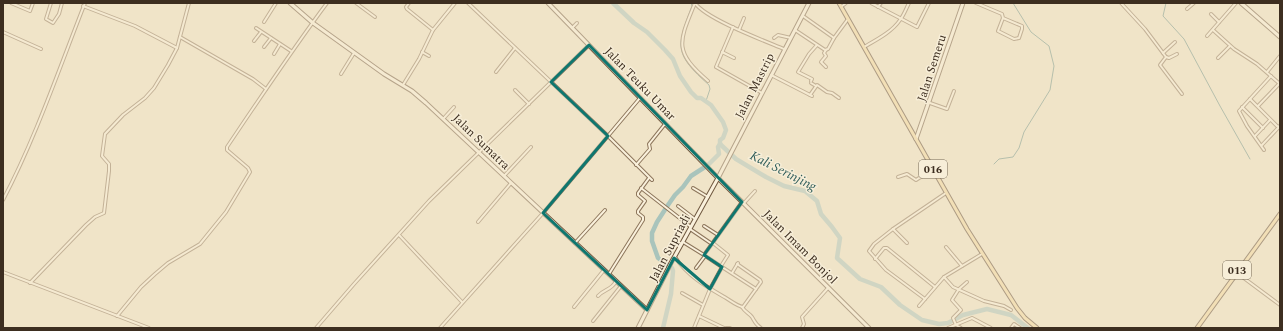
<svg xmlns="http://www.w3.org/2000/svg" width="1283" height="331" font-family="Spectral,serif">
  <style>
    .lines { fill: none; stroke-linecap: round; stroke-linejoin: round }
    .stream { stroke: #6f938a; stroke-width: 1 }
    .river { stroke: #a9c4bc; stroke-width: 4.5 }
    .street-casing { stroke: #8d765c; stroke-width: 4 }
    .secondary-casing { stroke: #6f573f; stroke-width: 5 }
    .primary-casing { stroke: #5b4430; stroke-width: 5 }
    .street { stroke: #faf1dc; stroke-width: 2 }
    .secondary { stroke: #faf1dc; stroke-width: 3 }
    .primary { stroke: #f3d9a0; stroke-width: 3 }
    .marked { fill: none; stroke: #0f766e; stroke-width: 3; stroke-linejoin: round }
    .labels { text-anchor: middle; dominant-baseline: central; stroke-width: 3; stroke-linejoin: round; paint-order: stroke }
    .shield { fill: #f7eed8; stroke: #756857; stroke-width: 1 }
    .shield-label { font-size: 11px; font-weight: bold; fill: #3d2e20 }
    .street-label { font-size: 12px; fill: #3d2e20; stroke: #f7eed8 }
    .water-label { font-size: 13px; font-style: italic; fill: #2f5d5a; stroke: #f7eed8 }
  </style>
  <rect width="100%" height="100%" fill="#f0e4c8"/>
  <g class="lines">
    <g class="stream">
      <path d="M691,3l1,3c-16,41 -18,48 17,79l1,4 -4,12"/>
      <polyline points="1166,3 1163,16 1184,39 1220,106 1250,159"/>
      <polyline points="994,164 999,159 1013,157 1019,148 1024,132 1050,90 1054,66 1049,46 1031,32 1013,3"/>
    </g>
    <g class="river">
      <polyline points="613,3 634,23 647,32 665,50 673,59 680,76 691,92 697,98 701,98 711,105 723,122 726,130 723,138 720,140 720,144 736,159 766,177 784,186 805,191 817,201 821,214 832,227 840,238 837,258 860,279 881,287 900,305 922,320 939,324 948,323 963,315 987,309 1011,315 1028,328"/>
      <polyline points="663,328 671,294 673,271 672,268 658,258 652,241 652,233 657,222 668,205 675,195 683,187 691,176 708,165 719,154 718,147 720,144"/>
    </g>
    <defs>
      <g id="street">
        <polyline points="11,3 30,11 33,3"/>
        <polyline points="51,3 46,19 53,23 59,14 62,3"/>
        <polyline points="356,3 375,17"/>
        <polyline points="409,3 406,7 407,9 433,30"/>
        <polyline points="468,3 608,136 652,180"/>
        <polyline points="871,3 917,27 929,3"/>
        <polyline points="976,3 1002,14 1003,18 998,31 1014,39 1019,38 1022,29 1022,26 1003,18"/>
        <polyline points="1121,3 1145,29 1166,57 1160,65 1182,94"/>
        <polyline points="83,6 135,26 177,48"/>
        <polyline points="841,7 846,3"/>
        <polyline points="878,7 881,3"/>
        <polyline points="1187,9 1194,3"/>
        <polyline points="1211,14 1219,22"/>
        <polyline points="803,16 834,38 848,19"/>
        <polyline points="264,22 276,3"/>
        <polyline points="733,27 716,67 762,93"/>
        <polyline points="256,28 291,51"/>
        <polyline points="572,28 577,23"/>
        <polyline points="739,30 744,18"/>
        <polyline points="795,30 825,50 828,49 834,38"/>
        <polyline points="1213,30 1234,49 1257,64 1280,84"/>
        <polyline points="3,32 41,49"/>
        <polyline points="1207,36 1236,3"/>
        <polyline points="180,37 253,79 266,89"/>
        <polyline points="774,38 778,35 791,38"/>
        <polyline points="254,41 261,32"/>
        <polyline points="264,47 271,38"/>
        <path d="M864,47c12,-7 28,-15 36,-27 4,-5 6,-11 9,-17"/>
        <polyline points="826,50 824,53 826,56 821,62 826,67"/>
        <polyline points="422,52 429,56"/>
        <polyline points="722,52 734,58"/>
        <polyline points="1163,53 1175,42"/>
        <polyline points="274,54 280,44"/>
        <polyline points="1166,57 1169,58 1177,54"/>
        <polyline points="1218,58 1230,46"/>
        <polyline points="496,72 515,48"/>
        <polyline points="1267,72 1280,56"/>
        <polyline points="341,74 354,53"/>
        <polyline points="771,75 812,96"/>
        <path d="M708,81c-35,-30 -29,-39 -13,-78 11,16 70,38 89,46"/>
        <polyline points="811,81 812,79 798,72 809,54 817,45"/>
        <polyline points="811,83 816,86"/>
        <polyline points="403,85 419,59 433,30 455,3"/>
        <polyline points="515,90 529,104"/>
        <polyline points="810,95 817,85 827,92 832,93 839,98"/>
        <polyline points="1250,99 1277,126 1280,127"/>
        <polyline points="930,103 947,109 954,91"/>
        <polyline points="1258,106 1279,84"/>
        <polyline points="1242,107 1263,128"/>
        <polyline points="444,118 454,107"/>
        <polyline points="1255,136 1270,120"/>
        <polyline points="1262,145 1279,127"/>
        <polyline points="1264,150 1247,126 1239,111 1271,76"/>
        <polyline points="636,165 650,149 649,144 665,124"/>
        <polyline points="504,176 531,147"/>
        <polyline points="898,177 907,174 916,180 933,169"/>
        <polyline points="641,188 691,227"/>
        <polyline points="693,188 708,197"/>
        <path d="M3,200c33,-63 56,-131 82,-197"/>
        <polyline points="744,203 755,191"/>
        <polyline points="678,206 695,219"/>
        <polyline points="478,222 511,183"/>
        <polyline points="704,226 718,235"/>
        <polyline points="690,229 712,244"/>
        <polyline points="893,229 907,243"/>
        <polyline points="399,235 462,302"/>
        <polyline points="683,242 704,255"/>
        <polyline points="575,243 605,210"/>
        <polyline points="713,243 728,255 721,266"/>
        <polyline points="946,247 962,266"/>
        <path d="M675,257c12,19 32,30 51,41 5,3 11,8 17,9l13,-18 -34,-22"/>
        <polyline points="875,259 884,248 887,248 935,287"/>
        <polyline points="737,264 760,280 761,282 756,289"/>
        <polyline points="696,268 705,256"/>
        <polyline points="3,272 149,328"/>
        <polyline points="732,273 738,263"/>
        <polyline points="1237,273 1280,305"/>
        <polyline points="609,274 643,220 643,217 638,213 638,211 645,201 638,195 638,193 649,178"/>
        <polyline points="944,277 953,287 984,301 1004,306 1011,310"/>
        <polyline points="30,283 86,225 95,217 104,213 109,171 109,164 102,156 105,134 123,115 145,98 154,88 168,65 177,48 189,3"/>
        <polyline points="682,293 703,305"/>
        <path d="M598,296c6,-7 14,-6 18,-15"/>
        <polyline points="925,299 886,270 869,251 874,244 893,229 946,193"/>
        <polyline points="919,306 944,277 982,254"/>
        <polyline points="574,307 604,270"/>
        <path d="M742,307c3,5 7,6 10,10 3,5 4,8 9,11"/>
        <path d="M117,316l24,-29 14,-13 13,-11 32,-19 26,-32 24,-40 -2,-4 -21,-18v-3c33,-49 65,-97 100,-144"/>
        <polyline points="699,316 724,328"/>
        <polyline points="593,321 621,286"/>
        <polyline points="316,328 354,284 429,201 589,45"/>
        <polyline points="440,328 543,213 640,98"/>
        <polyline points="694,328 710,289 722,267 704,255 742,202"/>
        <polyline points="726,328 730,328"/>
        <polyline points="802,328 804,324 802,317 828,288"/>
        <polyline points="948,328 972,318 991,328"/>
        <polyline points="961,328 956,325 953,318 961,310 952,300 959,289 967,282"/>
        <polyline points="1011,328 1014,324 1020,328"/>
      </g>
      <g id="secondary">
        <polyline points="290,3 313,23 384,74 412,91 426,103 647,310"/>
        <polyline points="548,3 718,178 869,328"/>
        <polyline points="1241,3 1280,37"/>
        <polyline points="916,139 963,3"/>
        <polyline points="638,328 671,263 718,178 809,3"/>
      </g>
      <g id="primary">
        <polyline points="839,3 967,229 1017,308 1025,318 1037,328"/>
        <polyline points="1197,328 1280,214"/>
      </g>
    </defs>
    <use href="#street" class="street-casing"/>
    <use href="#secondary" class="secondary-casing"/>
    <use href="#primary" class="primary-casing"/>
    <use href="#street" class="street"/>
    <use href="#secondary" class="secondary"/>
    <use href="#primary" class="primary"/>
  </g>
  <path d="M0 0H1283V331H0ZM589,45l153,157 -38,53 18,12 -12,22 -36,-31 -27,52 -104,-97 65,-77 -57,-54z" fill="#f0e4c8" fill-opacity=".55" fill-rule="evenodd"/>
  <path class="marked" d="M589,45l153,157 -38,53 18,12 -12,22 -36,-31 -27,52 -104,-97 65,-77 -57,-54z"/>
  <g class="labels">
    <g class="shield">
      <rect x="919" y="160" width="28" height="18" rx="3"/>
      <rect x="1223" y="261" width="28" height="18" rx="3"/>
    </g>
    <g class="shield-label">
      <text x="933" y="169">016</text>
      <text x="1237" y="270">013</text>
    </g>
    <g class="street-label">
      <text transform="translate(932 68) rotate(-72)">Jalan Semeru</text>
      <text transform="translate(640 84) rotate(46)">Jalan Teuku Umar</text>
      <text transform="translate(755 86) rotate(-63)">Jalan Mastrip</text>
      <text transform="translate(481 142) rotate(44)">Jalan Sumatra</text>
      <text transform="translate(800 247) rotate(45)">Jalan Imam Bonjol</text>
      <text transform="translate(670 248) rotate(-62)">Jalan Supriadi</text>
    </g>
    <g class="water-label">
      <text transform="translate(783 171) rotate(27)">Kali Serinjing</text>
    </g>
  </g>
  <rect width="1283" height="331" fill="none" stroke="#3d2e20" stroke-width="8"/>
</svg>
